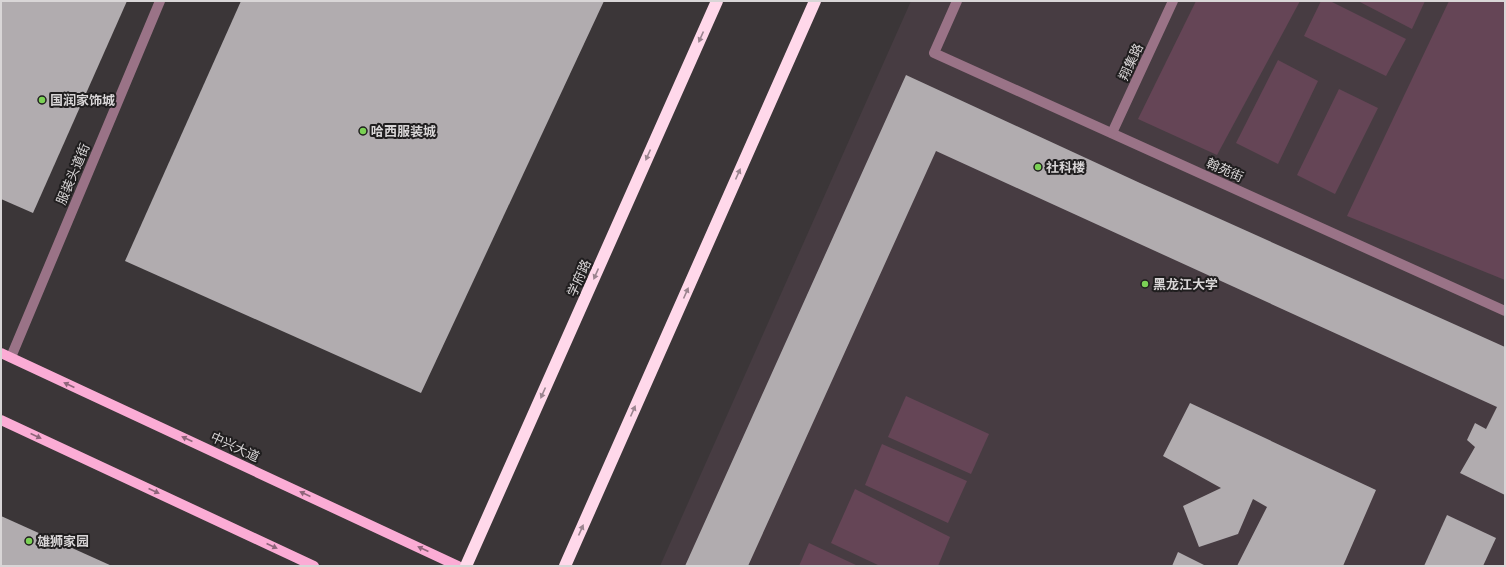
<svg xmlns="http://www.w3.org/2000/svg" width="1506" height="567" font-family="'Public Sans','Noto Sans SC',sans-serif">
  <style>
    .built { fill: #473c42 }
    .green { fill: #654556 }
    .building { fill: #b1acaf }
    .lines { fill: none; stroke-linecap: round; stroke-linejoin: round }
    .minor { stroke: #9a7387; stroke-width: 10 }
    .major { stroke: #fbacd5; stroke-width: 10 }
    .highway { stroke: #ffd8ea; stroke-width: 12 }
    .oneway { fill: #9b848f }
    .oneway2 { fill: #8e657a }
    .poi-dot { fill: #7bd155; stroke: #201e1f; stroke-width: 1.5 }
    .labels { text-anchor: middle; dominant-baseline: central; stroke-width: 4; stroke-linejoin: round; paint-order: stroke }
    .street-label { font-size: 13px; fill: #d9d6d7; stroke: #201e1f }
    .poi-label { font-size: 13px; font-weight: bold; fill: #d9d6d7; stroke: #201e1f; text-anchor: start }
  </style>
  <rect width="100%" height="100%" fill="#3b3638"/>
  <polygon class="built" points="911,1 1505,1 1505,566 660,566"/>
  <g class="green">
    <polygon points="1196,1 1300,1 1217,155 1138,119"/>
    <polygon points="1321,1 1330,1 1406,39 1386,76 1304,36"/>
    <polygon points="1358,1 1425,1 1412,29"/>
    <polygon points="1449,1 1505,1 1505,280 1347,216"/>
    <polygon points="1278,60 1318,81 1278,164 1236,143"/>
    <polygon points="1339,89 1378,108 1335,194 1297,175"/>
    <polygon points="906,396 989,434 971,474 888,437"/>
    <polygon points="882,444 967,481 948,523 865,485"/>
    <polygon points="855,489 950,537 938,566 880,566 831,543"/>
    <polygon points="809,543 858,566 799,566"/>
  </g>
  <g class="building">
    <polygon points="1,1 127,1 33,213 1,199"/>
    <polygon points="241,1 604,1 421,393 125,261"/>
    <polygon points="906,75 1140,183 1505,347 1505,495 1460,473 1475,447 1467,440 1475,423 1486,429 1497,407 936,151 748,566 685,566"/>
    <polygon points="1190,403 1376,490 1343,566 1237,566 1267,507 1253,499 1238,534 1199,547 1183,506 1221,488 1163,456"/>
    <polygon points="1447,515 1496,538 1483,566 1424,566"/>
    <polygon points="1,516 112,566 1,566"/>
    <polygon points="1178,552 1206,566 1172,566"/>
  </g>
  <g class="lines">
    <g class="minor">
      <polyline points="957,1 934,53 1505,311"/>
      <polyline points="1112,133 1173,1"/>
      <polyline points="11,357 160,1"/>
    </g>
    <g class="major">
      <polyline points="1,353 458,566"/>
      <polyline points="1,420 314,566"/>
    </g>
    <g class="highway">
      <polyline points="466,566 717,1"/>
      <polyline points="565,566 815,1"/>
    </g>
  </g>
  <defs><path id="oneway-solid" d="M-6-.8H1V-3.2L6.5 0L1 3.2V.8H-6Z"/></defs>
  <g class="oneway">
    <use href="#oneway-solid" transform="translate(701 37) rotate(114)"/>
    <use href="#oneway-solid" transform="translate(648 155) rotate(114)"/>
    <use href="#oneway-solid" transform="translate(738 174) rotate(-66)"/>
    <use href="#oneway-solid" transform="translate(596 274) rotate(114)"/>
    <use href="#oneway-solid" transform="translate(686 293) rotate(-66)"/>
    <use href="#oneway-solid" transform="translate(543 393) rotate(114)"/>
    <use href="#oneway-solid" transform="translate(633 411) rotate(-66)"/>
    <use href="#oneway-solid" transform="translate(581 530) rotate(-66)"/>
  </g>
  <g class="oneway2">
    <use href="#oneway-solid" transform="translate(69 385) rotate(-155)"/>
    <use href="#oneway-solid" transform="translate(36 436) rotate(25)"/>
    <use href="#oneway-solid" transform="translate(187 439) rotate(-155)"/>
    <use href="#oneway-solid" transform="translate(154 491) rotate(25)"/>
    <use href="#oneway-solid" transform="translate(305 494) rotate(-155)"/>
    <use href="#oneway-solid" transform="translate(272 546) rotate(25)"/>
    <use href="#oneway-solid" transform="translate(423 549) rotate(-155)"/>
  </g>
  <g class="poi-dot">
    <circle cx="42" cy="100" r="4"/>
    <circle cx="363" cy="131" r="4"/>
    <circle cx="1038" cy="167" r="4"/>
    <circle cx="1145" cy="284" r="4"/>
    <circle cx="29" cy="541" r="4"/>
  </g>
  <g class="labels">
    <g class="street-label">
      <text transform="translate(1131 62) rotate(-65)">翔集路</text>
      <text transform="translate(1225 170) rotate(24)">翰苑街</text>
      <text transform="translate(73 174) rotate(-67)">服装头道街</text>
      <text transform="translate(579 278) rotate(-66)">学府路</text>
      <text transform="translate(235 447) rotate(25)">中兴大道</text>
    </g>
    <g class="poi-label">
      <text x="50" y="100">国润家饰城</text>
      <text x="371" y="131">哈西服装城</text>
      <text x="1046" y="167">社科楼</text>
      <text x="1153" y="284">黑龙江大学</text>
      <text x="37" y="541">雄狮家园</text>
    </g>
  </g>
  <rect width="1506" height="567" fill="none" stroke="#d9d6d7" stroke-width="4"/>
</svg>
